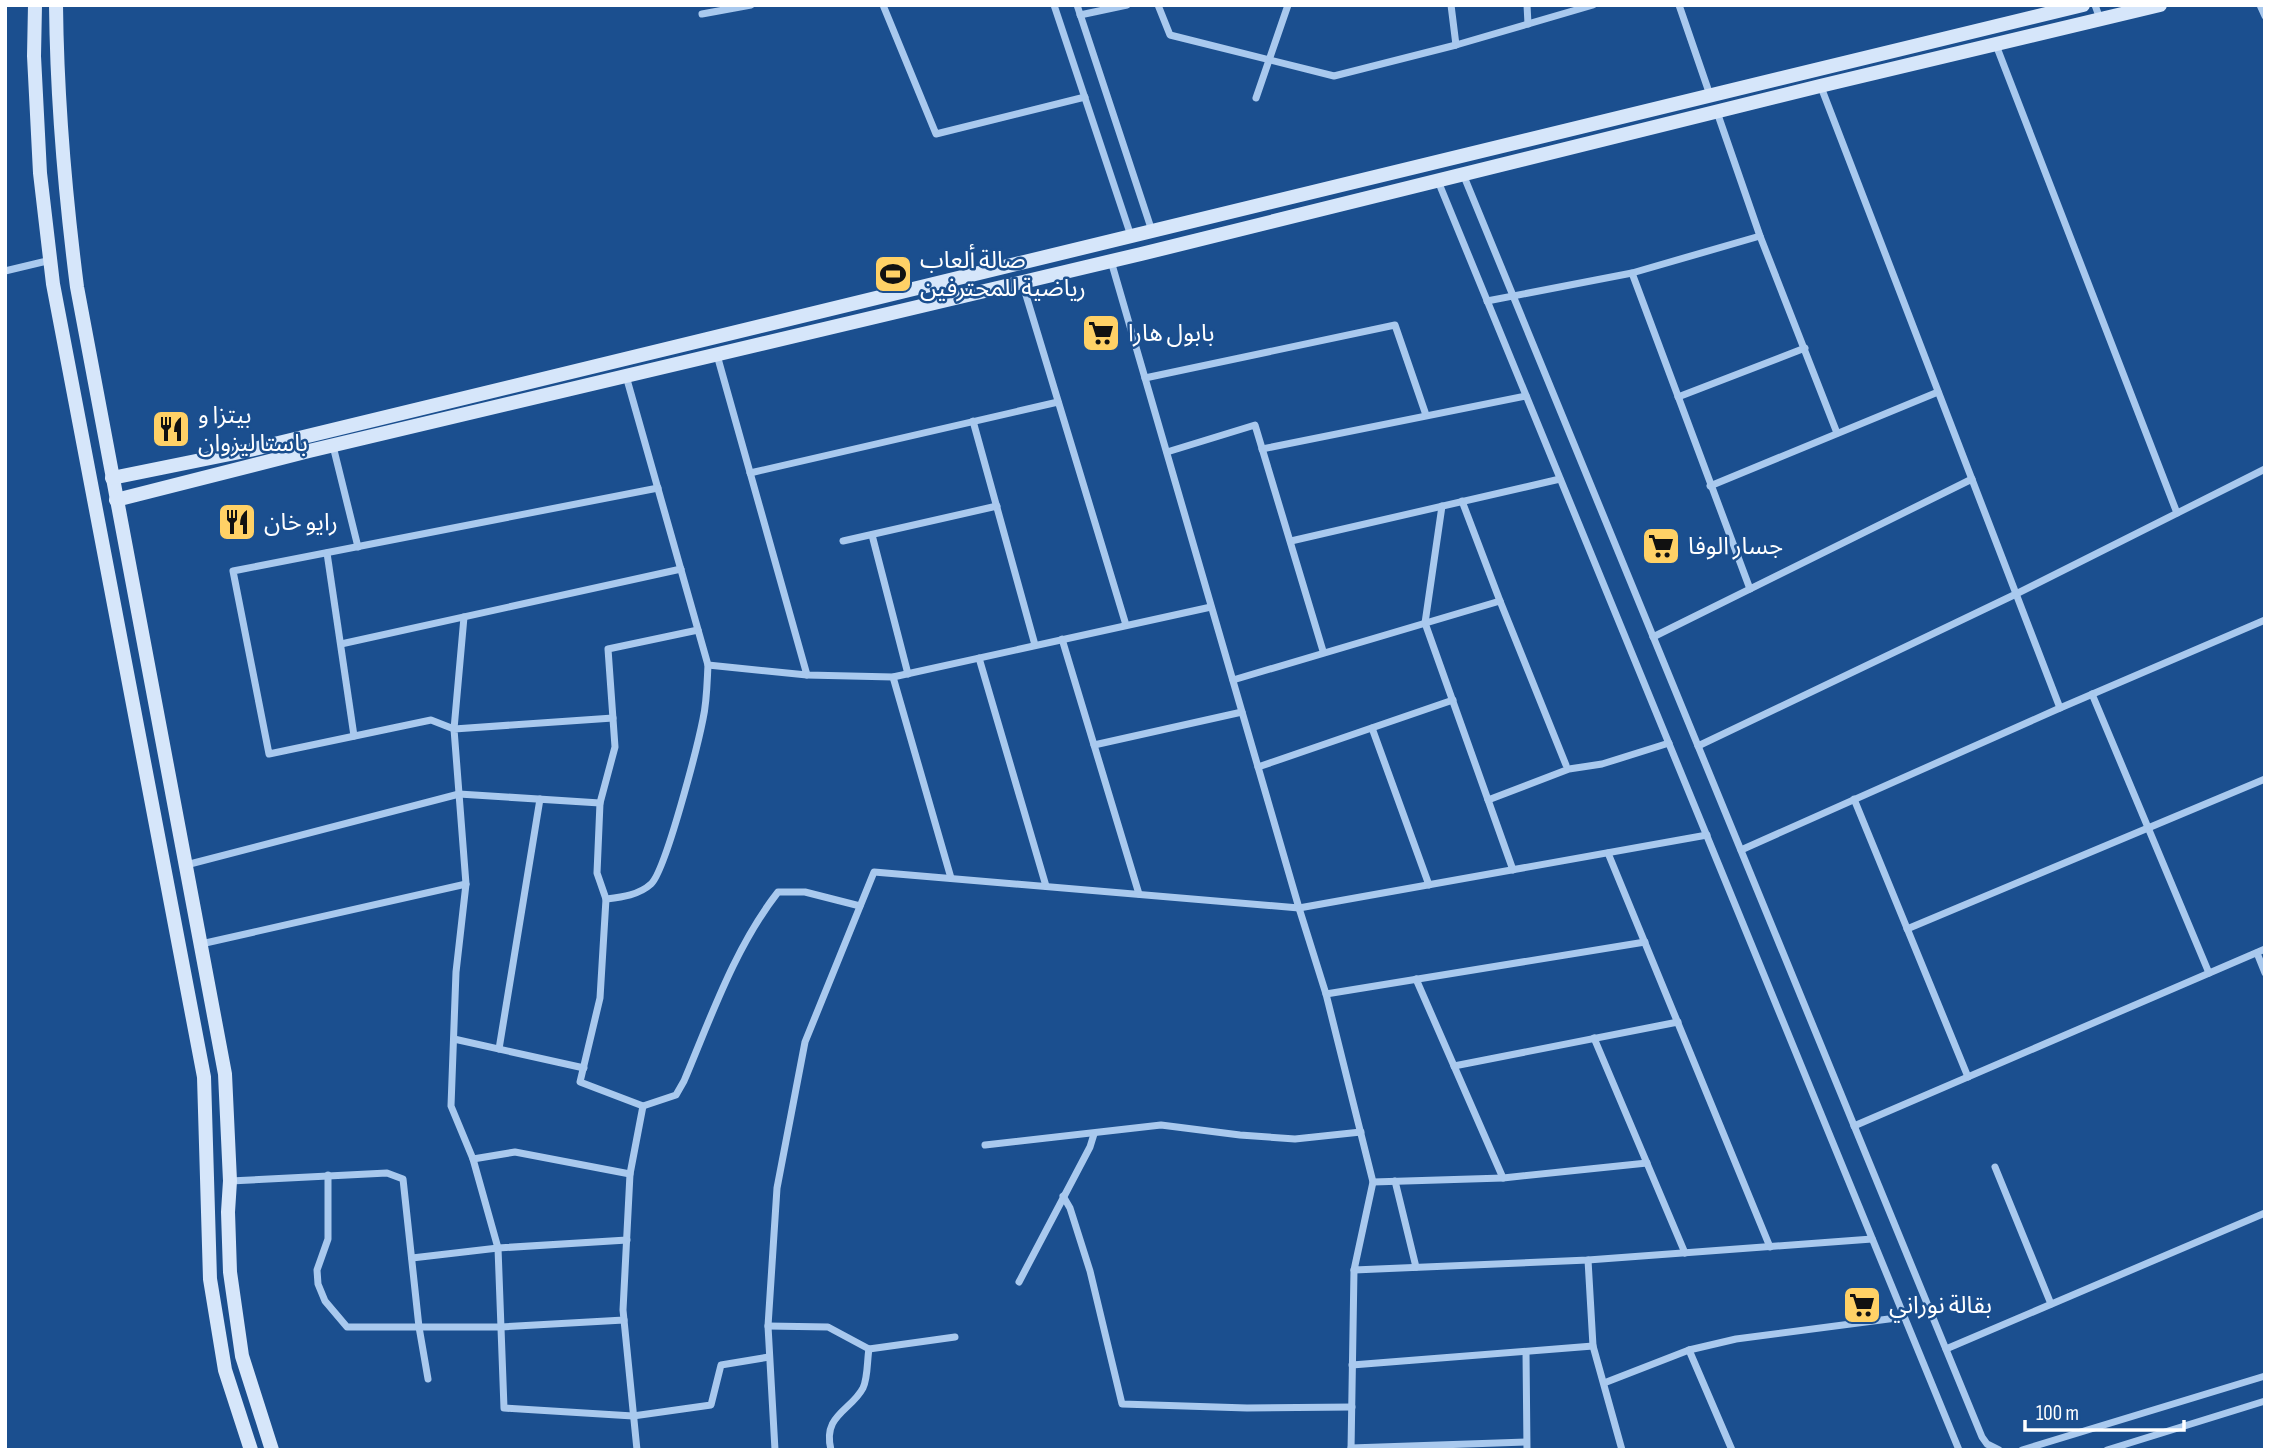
<svg xmlns="http://www.w3.org/2000/svg" width="2270" height="1455" font-family="'Sofia Sans Condensed','Noto Sans Arabic',sans-serif">
  <style>
    .lines { fill: none; stroke-linecap: round; stroke-linejoin: round }
    .street { stroke: #a9c9ee; stroke-width: 7 }
    .secondary { stroke: #d6e6fa; stroke-width: 14 }
    .labels { text-anchor: middle; dominant-baseline: central; stroke-width: 5; stroke-linejoin: round; paint-order: stroke }
    .poi-label { font-size: 24px; fill: #fff; stroke: #1b4f8f; text-anchor: start }
  </style>
  <rect width="100%" height="100%" fill="#1b4f8f"/>
  <g class="lines">
    <g class="street">
      <polyline points="883,5 936,134 1085,97"/>
      <polyline points="1054,5 1131,236"/>
      <polyline points="1077,5 1152,231"/>
      <polyline points="1158,5 1170,35 1334,76 1456,45 1593,5"/>
      <polyline points="1451,5 1456,45"/>
      <polyline points="1527,5 1528,24"/>
      <polyline points="1679,5 1710,95"/>
      <polyline points="2095,5 2100,19"/>
      <polyline points="2260,5 2265,16"/>
      <polyline points="702,14 751,5"/>
      <polyline points="1080,15 1127,5"/>
      <polyline points="1996,45 2177,513"/>
      <polyline points="1821,87 2060,708"/>
      <polyline points="1256,98 1288,5"/>
      <polyline points="1717,112 1760,236 1837,433"/>
      <polyline points="1463,174 1982,1437 1987,1444 1999,1450"/>
      <polyline points="1438,181 1959,1450"/>
      <polyline points="1111,261 1299,908 1326,994 1373,1182 1354,1270 1588,1260 1872,1239"/>
      <polyline points="5,271 51,260"/>
      <polyline points="1632,273 1750,589"/>
      <polyline points="1022,282 1126,625"/>
      <polyline points="1487,301 1632,273 1760,236"/>
      <polyline points="717,355 807,675"/>
      <polyline points="626,376 708,665 807,675 893,677 1211,607"/>
      <polyline points="1145,378 1395,325 1426,415"/>
      <polyline points="1678,397 1805,348"/>
      <polyline points="973,421 1035,645"/>
      <polyline points="333,446 358,547"/>
      <polyline points="1262,449 1526,396"/>
      <polyline points="1167,452 1255,425 1323,651"/>
      <polyline points="750,473 1058,402"/>
      <polyline points="1710,486 1938,392"/>
      <polyline points="1462,501 1500,601"/>
      <polyline points="1442,506 1425,623 1513,870"/>
      <polyline points="872,535 908,674"/>
      <polyline points="843,541 997,506"/>
      <polyline points="1291,541 1560,479"/>
      <polyline points="327,553 354,736"/>
      <polyline points="464,617 454,729 431,720 269,754 233,571 658,488"/>
      <polyline points="1653,637 1972,479"/>
      <polyline points="1062,639 1139,894"/>
      <polyline points="341,644 681,569"/>
      <polyline points="979,658 1046,886"/>
      <polyline points="893,677 951,878"/>
      <polyline points="1233,680 1500,601 1566,765"/>
      <polyline points="2092,694 2209,973"/>
      <polyline points="613,718 454,729 466,884 456,972 451,1106 473,1159 498,1248 504,1408 633,1416 711,1405 721,1365 769,1357"/>
      <polyline points="1372,728 1429,885"/>
      <polyline points="1094,745 1242,712"/>
      <polyline points="1698,746 2016,594 2265,469"/>
      <polyline points="1258,767 1453,700"/>
      <polyline points="1854,799 1968,1077"/>
      <polyline points="1488,800 1569,769 1602,764 1669,743"/>
      <polyline points="1741,850 2060,708 2265,620"/>
      <polyline points="1608,853 1770,1247"/>
      <polyline points="186,865 459,794 600,803"/>
      <path d="M606,899c16,-2 33,-4 45,-15 15,-14 47,-140 52,-165 4,-18 4,-36 5,-54"/>
      <polyline points="1907,929 2265,779"/>
      <polyline points="201,944 466,884"/>
      <polyline points="2257,953 2265,973"/>
      <polyline points="1416,979 1503,1178 1647,1163"/>
      <polyline points="1326,994 1645,942"/>
      <polyline points="1594,1038 1685,1253"/>
      <polyline points="454,1039 584,1068"/>
      <polyline points="499,1049 540,799"/>
      <polyline points="1454,1066 1678,1022"/>
      <path d="M643,1106l33,-11 8,-14c27,-64 51,-134 94,-189h27l55,14"/>
      <polyline points="1854,1126 2265,949"/>
      <polyline points="985,1145 1161,1125 1240,1135 1295,1139 1361,1132"/>
      <polyline points="473,1159 515,1152 630,1174"/>
      <polyline points="1995,1167 2051,1304"/>
      <polyline points="328,1175 328,1239 317,1270 318,1284 325,1301 347,1327 501,1327 624,1320"/>
      <polyline points="230,1181 387,1173 403,1179 419,1327 428,1379"/>
      <polyline points="1395,1181 1416,1267"/>
      <polyline points="1373,1182 1503,1178"/>
      <polyline points="1063,1196 1070,1208 1090,1271 1122,1404 1247,1408 1352,1407"/>
      <polyline points="412,1258 498,1248 627,1240"/>
      <polyline points="1588,1260 1593,1346 1622,1450"/>
      <polyline points="1019,1282 1090,1147 1094,1134"/>
      <polyline points="768,1326 828,1327 869,1349 955,1337"/>
      <polyline points="1946,1349 2265,1213"/>
      <polyline points="1689,1350 1732,1450"/>
      <polyline points="1526,1352 1527,1450"/>
      <polyline points="1352,1365 1593,1346"/>
      <polyline points="1604,1383 1689,1350 1736,1339 1904,1317"/>
      <polyline points="1351,1448 1526,1442"/>
      <polyline points="637,1450 623,1310 630,1174 643,1106 580,1082 600,998 606,899 597,873 600,803 615,747 608,649 698,630"/>
      <polyline points="775,1450 768,1326 777,1188 805,1042 874,872 1299,908 1707,835"/>
      <path d="M831,1450c-9,-35 20,-39 32,-62 5,-10 4,-28 6,-39"/>
      <polyline points="1351,1450 1354,1270"/>
      <polyline points="2022,1450 2265,1376"/>
      <polyline points="2107,1450 2265,1401"/>
    </g>
    <g class="secondary">
      <polyline points="35,5 34,56 40,173 53,284 204,1077 210,1279 225,1370 251,1450"/>
      <path d="M56,5c1,95 9,188 21,282l148,787 5,107 -2,31 2,60 12,84 30,94"/>
      <polyline points="112,478 250,450 2083,5"/>
      <polyline points="116,500 309,451 1141,254 1820,86 2160,5"/>
    </g>
  </g>
  <defs>
    <symbol id="stadium-square" viewBox="-11 -11 22 22"><rect x="-9" y="-9" width="18" height="18" rx="4" fill="#ffd166" stroke="#1b4f8f"/><path d="M0-5a6.5 5 0 1 0 0 10a6.5 5 0 1 0 0-10ZM-3.5-1.8h7v3.6h-7Z" fill="#111"/></symbol>
    <symbol id="supermarket-square" viewBox="-11 -11 22 22"><rect x="-9" y="-9" width="18" height="18" rx="4" fill="#ffd166" stroke="#1b4f8f"/><path d="M-6-5.5h2.5l.6 2H6L4.5 2H-2.5L-4.4-4H-6ZM-1.5 3.2a1.3 1.3 0 1 0 .1 0ZM3 3.2a1.3 1.3 0 1 0 .1 0Z" fill="#111"/></symbol>
    <symbol id="restaurant-square" viewBox="-11 -11 22 22"><rect x="-9" y="-9" width="18" height="18" rx="4" fill="#ffd166" stroke="#1b4f8f"/><path d="M-5-6h1v4h1v-4h1v4h1v-4h1v5L-1.5 .5V6h-2V.5L-5-1ZM5-6V6H3V1.5H1.5Q1.5-4 5-6Z" fill="#111"/></symbol>
  </defs>
  <g fill-rule="evenodd">
    <use href="#stadium-square" x="871" y="252" width="44" height="44"/>
    <use href="#supermarket-square" x="1079" y="311" width="44" height="44"/>
    <use href="#restaurant-square" x="149" y="407" width="44" height="44"/>
    <use href="#restaurant-square" x="215" y="500" width="44" height="44"/>
    <use href="#supermarket-square" x="1639" y="524" width="44" height="44"/>
    <use href="#supermarket-square" x="1840" y="1283" width="44" height="44"/>
  </g>
  <g class="labels">
    <g class="poi-label">
      <text x="920" y="260">صالة ألعاب<tspan x="920" dy="28">رياضية للمحترفين</tspan></text>
      <text x="1128" y="333">بابول هارا</text>
      <text x="198" y="415">بيتزا و<tspan x="198" dy="28">باستا ليزوان</tspan></text>
      <text x="264" y="522">رايو خان</text>
      <text x="1688" y="546">جسار الوفا</text>
      <text x="1889" y="1305">بقالة نوراني</text>
    </g>
  </g>
  <rect width="2270" height="1455" fill="none" stroke="#ffffff" stroke-width="14"/>
  <path d="M2025 1420v10h159v-10" fill="none" stroke="#ffffff" stroke-width="3.5"/>
  <text x="2036" y="1420" font-size="21" fill="#ffffff" stroke="#1b4f8f" stroke-width="5" paint-order="stroke">100 m</text>
</svg>
